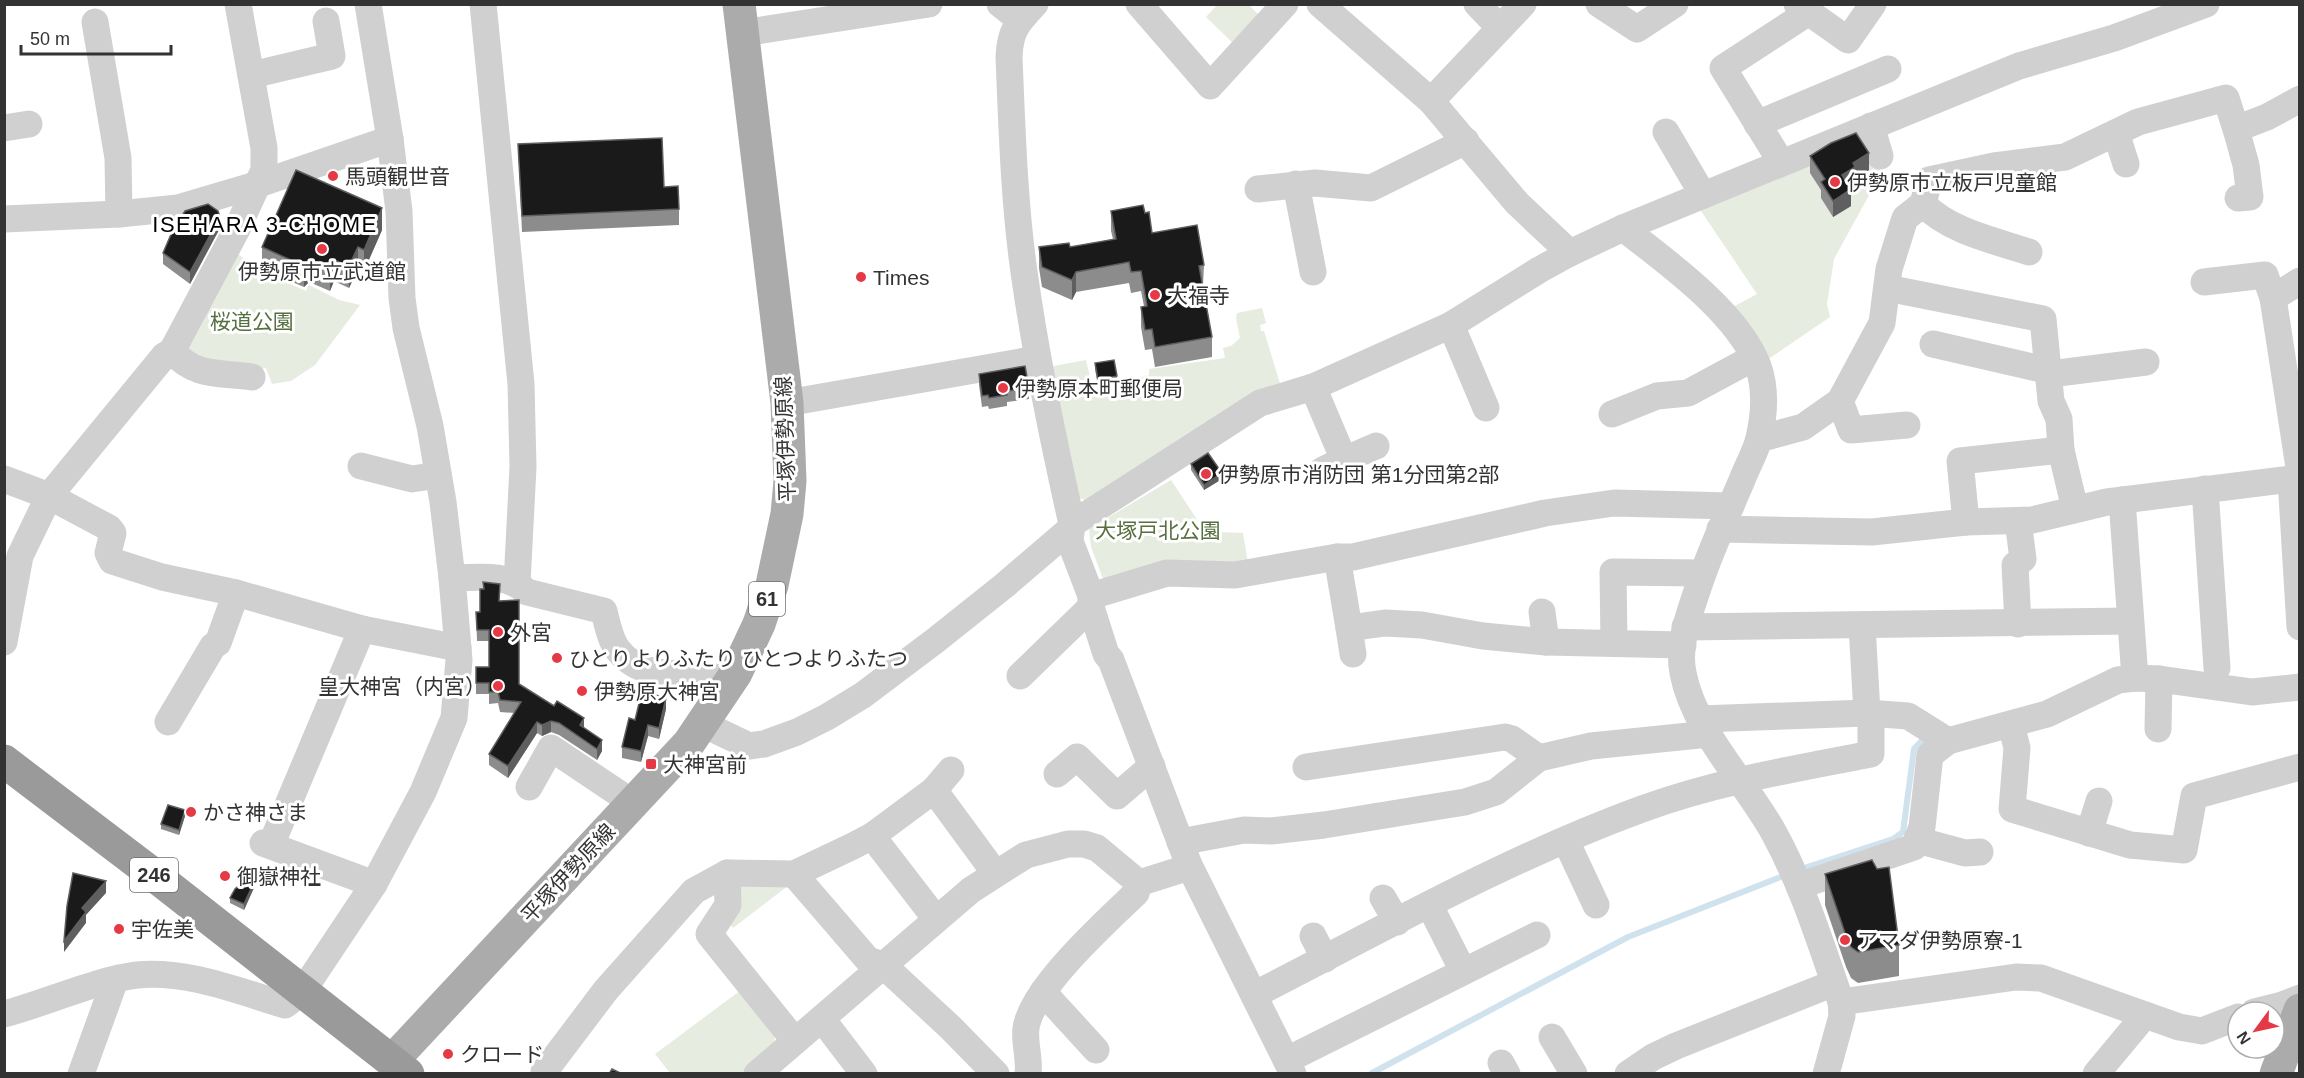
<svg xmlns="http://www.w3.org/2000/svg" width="2304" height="1078" font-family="Helvetica,'Noto Sans JP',sans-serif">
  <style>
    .green { fill: #e6ecdf }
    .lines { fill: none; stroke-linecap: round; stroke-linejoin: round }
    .stream { stroke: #cfe2ee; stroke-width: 6 }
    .minor { stroke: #d0d0d0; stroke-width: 27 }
    .major { stroke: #ababab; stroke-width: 33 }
    .highway { stroke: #9a9a9a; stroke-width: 33 }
    .wall { fill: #8c8c8c }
    .shaded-wall { fill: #5f5f5f }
    .building { fill: #1a1a1a; stroke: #5f5f5f; stroke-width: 1.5 }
    .poi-dot { fill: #e63946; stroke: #fff; stroke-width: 2 }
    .labels { text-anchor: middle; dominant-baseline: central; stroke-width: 6; stroke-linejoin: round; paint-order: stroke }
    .shield { fill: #fff; stroke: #707070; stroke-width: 1.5 }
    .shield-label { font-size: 20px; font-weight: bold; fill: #333 }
    .poi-label { font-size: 21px; fill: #333; stroke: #fff; text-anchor: start }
    .park-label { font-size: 21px; fill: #56703f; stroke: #fff }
    .street-label { font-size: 21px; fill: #333; stroke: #fff }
    .neighbourhood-label { font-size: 22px; letter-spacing: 1.5px; fill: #000; stroke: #fff }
  </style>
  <rect width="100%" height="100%" fill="#fff"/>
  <g class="green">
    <polygon points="1218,4 1249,5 1261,17 1235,45 1206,17"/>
    <polygon points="1880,133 1891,155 1834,259 1827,304 1830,317 1767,360 1731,308 1757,294 1697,205"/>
    <polygon points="234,251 259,270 306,291 309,285 339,300 360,305 315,365 291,381 272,384 266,368 251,371 182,354"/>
    <polygon points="1262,308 1266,323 1260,325 1261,331 1264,331 1281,387 1086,500 1075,497 1043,368 1086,360 1092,385 1130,381 1149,375 1149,369 1225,358 1223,348 1231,346 1240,338 1236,318 1237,313"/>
    <polygon points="1171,480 1196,518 1197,531 1243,533 1248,563 1105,584 1091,547 1089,529"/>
    <polygon points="789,885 733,928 728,922 736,886"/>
    <polygon points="741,990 774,1033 775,1048 743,1073 670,1073 655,1054"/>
  </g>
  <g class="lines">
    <g class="stream">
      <polyline points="1801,869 1893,839 1903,832 1914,749 1926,736"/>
      <polyline points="1372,1073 1628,937 1783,876"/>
    </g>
    <g class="minor">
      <polyline points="368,4 390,139 399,211 402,298 406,328 430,426 443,502 452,578"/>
      <polyline points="483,4 521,384 523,467 517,583"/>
      <polyline points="1000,4 1020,20"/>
      <path d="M1035,4c-18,19 -25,27 -26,53 3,72 5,144 15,215 12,85 29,168 48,252l-2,17 21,55v11l15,47 5,6 78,205 104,209"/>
      <polyline points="1139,4 1210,86 1285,4"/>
      <polyline points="1320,4 1431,101 1517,203 1570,253"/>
      <polyline points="1477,4 1500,28"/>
      <polyline points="1599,4 1637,29 1675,4"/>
      <polyline points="1797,4 1848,40 1873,4"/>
      <polyline points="95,22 118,158 119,214"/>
      <polyline points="743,33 929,4"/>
      <polyline points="251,75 332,56 326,21"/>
      <polyline points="1431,101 1523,4"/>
      <polyline points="1757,124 1888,69"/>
      <polyline points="1871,126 1880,156"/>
      <polyline points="4,128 29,124"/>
      <polyline points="1666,132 1703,195"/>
      <polyline points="2116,133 2126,164"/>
      <polyline points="1781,162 1723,68 1809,12"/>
      <polyline points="1296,184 1313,272"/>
      <polyline points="1258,189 1315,183 1371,188 1466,141"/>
      <polyline points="2238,198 2250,197 2246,165 2236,129 2267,117 2300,99"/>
      <path d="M1923,204c28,28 70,36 106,48"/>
      <polyline points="4,219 119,214 178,208 256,185 390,139"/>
      <path d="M1623,228c44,34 115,85 135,138 8,22 6,50 1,72 -3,14 -12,28 -17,42 -15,35 -31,69 -43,105 -9,27 -22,59 -16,88 11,58 63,109 91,160 29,53 47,112 67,169l1,14 -16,58"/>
      <polyline points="2204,282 2265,275 2273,298 2300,474"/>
      <polyline points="1887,288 2043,319 2051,401 2059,419 2061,450 2075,509"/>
      <polyline points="2273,298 2300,281"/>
      <polyline points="1451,325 1486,408"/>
      <polyline points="1933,344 2058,373 2146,362"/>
      <path d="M172,351c24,27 47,21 80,26"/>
      <polyline points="1313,387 1344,460 1323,470"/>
      <polyline points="1840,401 1851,430 1907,425"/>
      <polyline points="787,403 1037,359"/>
      <polyline points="1612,414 1657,396 1688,393 1753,358"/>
      <polyline points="1759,439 1803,427 1840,401 1882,323 1889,269 1905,218 1923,204 1929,180 1994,166 2065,157 2138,122 2226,98 2236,129"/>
      <polyline points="1344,460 1376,446"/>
      <polyline points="361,466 412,479 438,475"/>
      <polyline points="4,479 49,496 109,528 113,533 108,553 112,561 162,577 236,593 362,629 458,648"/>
      <polyline points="2291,479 2300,627"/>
      <polyline points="2205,489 2217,668"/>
      <polyline points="2122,500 2135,678"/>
      <polyline points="1966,522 1960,461 2061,450"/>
      <polyline points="1720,529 1872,532 1966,522 2032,520 2107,502 2291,479 2300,476"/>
      <polyline points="1337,557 1349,628 1385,623 1422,625 1483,636 1546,642 1683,645"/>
      <polyline points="1091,596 1167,573 1235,575 1337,557 1353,557 1545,513 1614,503 1731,506"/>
      <polyline points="1542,612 1546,642"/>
      <polyline points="2018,624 2015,565 2023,559 2018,521"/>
      <polyline points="1862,625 1867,713"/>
      <polyline points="1685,627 2130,621"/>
      <polyline points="1349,628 1353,654"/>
      <polyline points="4,642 20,556 49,496 164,356 172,351 236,231 264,170 264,148 238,4"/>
      <polyline points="1614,643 1613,572 1703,573"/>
      <polyline points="1020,676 1091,607"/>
      <polyline points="1700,719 1867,713 1908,716 1948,741"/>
      <polyline points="168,722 213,646 218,643 236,593"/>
      <polyline points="703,724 749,746 764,744 797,732 827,717 863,695 936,640 1005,585 1068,531 1072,524 1260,403 1313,387 1451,325 1539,270 1570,253 1623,228 2019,66 2114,38 2206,4"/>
      <polyline points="2011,724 2017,748 2012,809 2130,845 2184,850 2194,796 2300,767"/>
      <polyline points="2158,729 2159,679"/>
      <polyline points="1306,767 1505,737 1512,739 1539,758"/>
      <polyline points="1057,774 1077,757 1117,796 1152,766"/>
      <polyline points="529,787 551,748 633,803"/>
      <polyline points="934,790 995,873"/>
      <polyline points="2089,833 2099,801"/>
      <polyline points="872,836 936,919"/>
      <polyline points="1917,840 1965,853 1980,852"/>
      <polyline points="1566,841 1596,905"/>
      <polyline points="1180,842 1244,830 1271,831 1324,825 1465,802 1496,792 1539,758 1591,746 1709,734"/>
      <polyline points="263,843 374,884"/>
      <polyline points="271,845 362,629"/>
      <polyline points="727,873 728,905 709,934 795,1041"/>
      <polyline points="794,874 868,960 883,965 951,1028 996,1074"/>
      <polyline points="1799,886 1914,847 1922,827 1930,755 1948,741 2047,714 2118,680 2135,678 2159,679 2252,692 2300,687"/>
      <polyline points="1383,898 1397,922"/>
      <polyline points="1430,906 1463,971"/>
      <polyline points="1313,936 1325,959"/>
      <polyline points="1043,992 1096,1050"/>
      <path d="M1254,995c127,-65 254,-137 388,-186 74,-27 151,-40 229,-55v-39"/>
      <polyline points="1841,1002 2016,977 2041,978 2179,1027 2202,1031 2238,1017"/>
      <polyline points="2254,1012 2282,1005 2300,998"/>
      <path d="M4,1014c42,-11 92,-34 133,-39 50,-5 101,16 148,30l17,-13 72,-108 49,-92 31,-74 5,-58 -7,-82c28,0 53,-6 75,14l77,19c3,12 6,29 14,39 22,28 55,22 86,25 9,1 18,4 27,7"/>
      <polyline points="822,1019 864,1074"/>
      <polyline points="1552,1037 1574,1074"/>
      <polyline points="1287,1060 1537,935"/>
      <polyline points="1501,1063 1507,1074"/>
      <polyline points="544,1072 606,990 694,891 727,873 794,874 853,846 872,836 934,790 951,770"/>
      <polyline points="81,1074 115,980"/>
      <polyline points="757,1074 971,890 1026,855 1068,844 1084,844 1097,848 1139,883"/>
      <path d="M1028,1074c2,-16 -4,-31 -2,-46 6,-40 81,-107 110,-135l3,-10 38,-12 12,-6"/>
      <polyline points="1628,1074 1653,1057 1676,1046 1834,983"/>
      <polyline points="2096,1074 2145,1015"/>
    </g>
    <g class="major">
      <polyline points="392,1061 689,743 736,673 759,624 772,585 787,514 790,481 787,403 739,4"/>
      <polyline points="2276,1074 2300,1010"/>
    </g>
    <polyline class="highway" points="4,761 150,872 408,1074"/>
  </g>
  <g class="wall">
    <polygon points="518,144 664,187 679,209 679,225 522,232"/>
    <polygon points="1810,156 1869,170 1855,179 1855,183 1849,187 1851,206 1833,217 1821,198 1821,190 1810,173"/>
    <polygon points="1111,211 1145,213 1152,233 1204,265 1203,285 1212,337 1212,357 1155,367 1152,349 1145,350 1141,327 1141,307 1144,306 1141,291 1131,293 1129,283 1076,292 1072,300 1042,287 1039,268 1039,247 1070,247 1113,239 1111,231"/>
    <polygon points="220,228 190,284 163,264 163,253"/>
    <polygon points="382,230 364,271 358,269 349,288 334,281 330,291 309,282 304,287 262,269 262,247"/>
    <polygon points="1095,363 1117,376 1117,382 1098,386 1095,369"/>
    <polygon points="979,374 1029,388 1029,399 1007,402 1007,406 989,409 988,406 982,407 979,385"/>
    <polygon points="1191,464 1222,479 1204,490 1191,470"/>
    <polygon points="500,595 499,601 519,684 584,728 602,751 597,760 559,735 551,732 542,736 537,733 508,778 489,765 489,754 515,713 500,712 498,703 489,704 489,694 476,694 476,667 489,667 489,641 477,641 476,612 480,612"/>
    <polygon points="666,709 659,739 648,736 641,762 622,758 622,747 635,720"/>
    <polygon points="185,816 179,835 161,829 161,824"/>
    <polygon points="262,870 244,910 230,903 230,898"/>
    <polygon points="1825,874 1899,945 1899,976 1858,983 1851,978 1846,967 1825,905"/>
  </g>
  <g class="shaded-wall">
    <polygon points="1869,153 1869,170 1855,179 1855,183 1842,192 1842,175 1853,163"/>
    <polygon points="1851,189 1851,206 1833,217 1833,201"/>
    <polygon points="382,208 382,230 364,271 364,250"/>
    <polygon points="220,217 220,228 190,284 190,272"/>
    <polygon points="358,247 358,269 349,288 349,266"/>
    <polygon points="309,260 309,282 304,287 304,266"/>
    <polygon points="334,260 334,281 330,291 330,269"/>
    <polygon points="1076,272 1076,292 1072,300 1072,280"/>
    <polygon points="1222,473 1222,479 1204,490 1204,485"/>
    <polygon points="666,698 666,709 659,739 659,728"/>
    <polygon points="584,718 584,729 580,725"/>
    <polygon points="551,721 551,732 542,736 542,725"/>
    <polygon points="537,722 537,733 508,778 508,766"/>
    <polygon points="648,725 648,736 641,762 641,751"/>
    <polygon points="602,740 602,751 597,760 597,749"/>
    <polygon points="185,810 185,816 179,835 179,830"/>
    <polygon points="262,865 262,870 244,910 244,904"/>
    <polygon points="106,881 106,893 86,915 86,923 64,952 64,941 82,908"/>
  </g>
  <g class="building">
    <polygon points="1856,133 1869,153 1853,163 1855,167 1842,175 1851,189 1833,201 1821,182 1825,179 1810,156 1831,143"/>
    <polygon points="662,138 664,187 678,186 679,209 522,216 518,144"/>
    <polygon points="296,170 382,208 364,250 358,247 349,266 334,260 330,269 309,260 304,266 262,247"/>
    <polygon points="208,204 218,211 220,217 190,272 163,253 172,232 185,211"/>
    <polygon points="1143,205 1145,213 1149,212 1152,233 1197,225 1204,265 1199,266 1212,337 1155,347 1152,329 1145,330 1141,307 1147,306 1141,271 1131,272 1129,262 1076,272 1072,280 1042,267 1039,247 1069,243 1070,247 1116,239 1111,211"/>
    <polygon points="1114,360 1117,376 1098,380 1095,363"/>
    <polygon points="1025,366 1029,388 1007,391 1007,395 989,398 988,395 982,396 979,374"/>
    <polygon points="1208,453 1222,473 1204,485 1191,464"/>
    <polygon points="483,582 500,584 499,601 519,600 519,684 554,706 557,701 584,718 580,725 602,740 597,749 559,723 551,721 542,725 537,722 508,766 489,754 521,702 500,700 498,692 489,692 489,683 476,683 476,667 489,667 489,630 477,630 476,612 480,612 480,589 484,589"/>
    <polygon points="642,691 666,698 659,728 648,725 641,751 622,747 629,718 635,720"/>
    <polygon points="168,805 185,810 179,830 161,824"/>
    <polygon points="1872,860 1877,869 1889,867 1899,945 1858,952 1851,947 1846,936 1825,874"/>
    <polygon points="262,865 244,904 230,898 235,889"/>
    <polygon points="73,873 106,881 82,908 86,912 64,941 67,906"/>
    <polygon points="612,1069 622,1074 609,1074"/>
  </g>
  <g class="poi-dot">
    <circle cx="333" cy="176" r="6"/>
    <circle cx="1835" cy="182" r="6"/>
    <circle cx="322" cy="249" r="6"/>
    <circle cx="861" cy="277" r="6"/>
    <circle cx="1155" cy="295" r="6"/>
    <circle cx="1003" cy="388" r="6"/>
    <circle cx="1206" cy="474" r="6"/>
    <circle cx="498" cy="632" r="6"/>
    <circle cx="557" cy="658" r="6"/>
    <circle cx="498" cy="686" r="6"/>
    <circle cx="582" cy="691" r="6"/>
    <rect x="645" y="758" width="12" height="12" rx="3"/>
    <circle cx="191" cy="812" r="6"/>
    <circle cx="225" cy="876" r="6"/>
    <circle cx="119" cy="929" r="6"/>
    <circle cx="1845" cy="940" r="6"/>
    <circle cx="448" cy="1054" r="6"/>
  </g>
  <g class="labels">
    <g class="shield">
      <rect x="749" y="582" width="36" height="34" rx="4.5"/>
      <rect x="130" y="858" width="48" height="34" rx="4.5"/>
    </g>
    <g class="shield-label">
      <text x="767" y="599">61</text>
      <text x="154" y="875">246</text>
    </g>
    <g class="poi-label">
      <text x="345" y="176">馬頭観世音</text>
      <text x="1847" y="182">伊勢原市立板戸児童館</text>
      <text x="322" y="271" text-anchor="middle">伊勢原市立武道館</text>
      <text x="873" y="277">Times</text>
      <text x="1167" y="295">大福寺</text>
      <text x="1015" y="388">伊勢原本町郵便局</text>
      <text x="1218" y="474">伊勢原市消防団 第1分団第2部</text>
      <text x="510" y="632">外宮</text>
      <text x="569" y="658">ひとりよりふたり ひとつよりふたつ</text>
      <text x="486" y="686" text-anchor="end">皇大神宮（内宮）</text>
      <text x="594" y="691">伊勢原大神宮</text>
      <text x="663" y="764">大神宮前</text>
      <text x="203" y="812">かさ神さま</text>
      <text x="237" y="876">御嶽神社</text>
      <text x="131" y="929">宇佐美</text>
      <text x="1857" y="940">アマダ伊勢原寮-1</text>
      <text x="460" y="1054">クロード</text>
    </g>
    <g class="park-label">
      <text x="252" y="321">桜道公園</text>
      <text x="1158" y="530">大塚戸北公園</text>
    </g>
    <g class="street-label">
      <text transform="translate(785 439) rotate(-92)">平塚伊勢原線</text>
      <text transform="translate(568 873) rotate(-47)">平塚伊勢原線</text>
    </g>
    <g class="neighbourhood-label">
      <text x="265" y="224">ISEHARA 3-CHOME</text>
    </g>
  </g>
  <rect width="2304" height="1078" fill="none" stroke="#333333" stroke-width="12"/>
  <g transform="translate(2256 1030) rotate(237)"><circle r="28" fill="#ffffff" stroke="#adadad" stroke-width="1.5"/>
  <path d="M0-4.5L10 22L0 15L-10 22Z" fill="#e63946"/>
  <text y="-9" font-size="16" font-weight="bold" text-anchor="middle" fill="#333333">N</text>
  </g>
  <path d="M21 45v9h150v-9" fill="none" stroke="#333333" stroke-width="3"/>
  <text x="30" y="45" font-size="18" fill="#333333" stroke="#ffffff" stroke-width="4.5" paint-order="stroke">50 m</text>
</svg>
